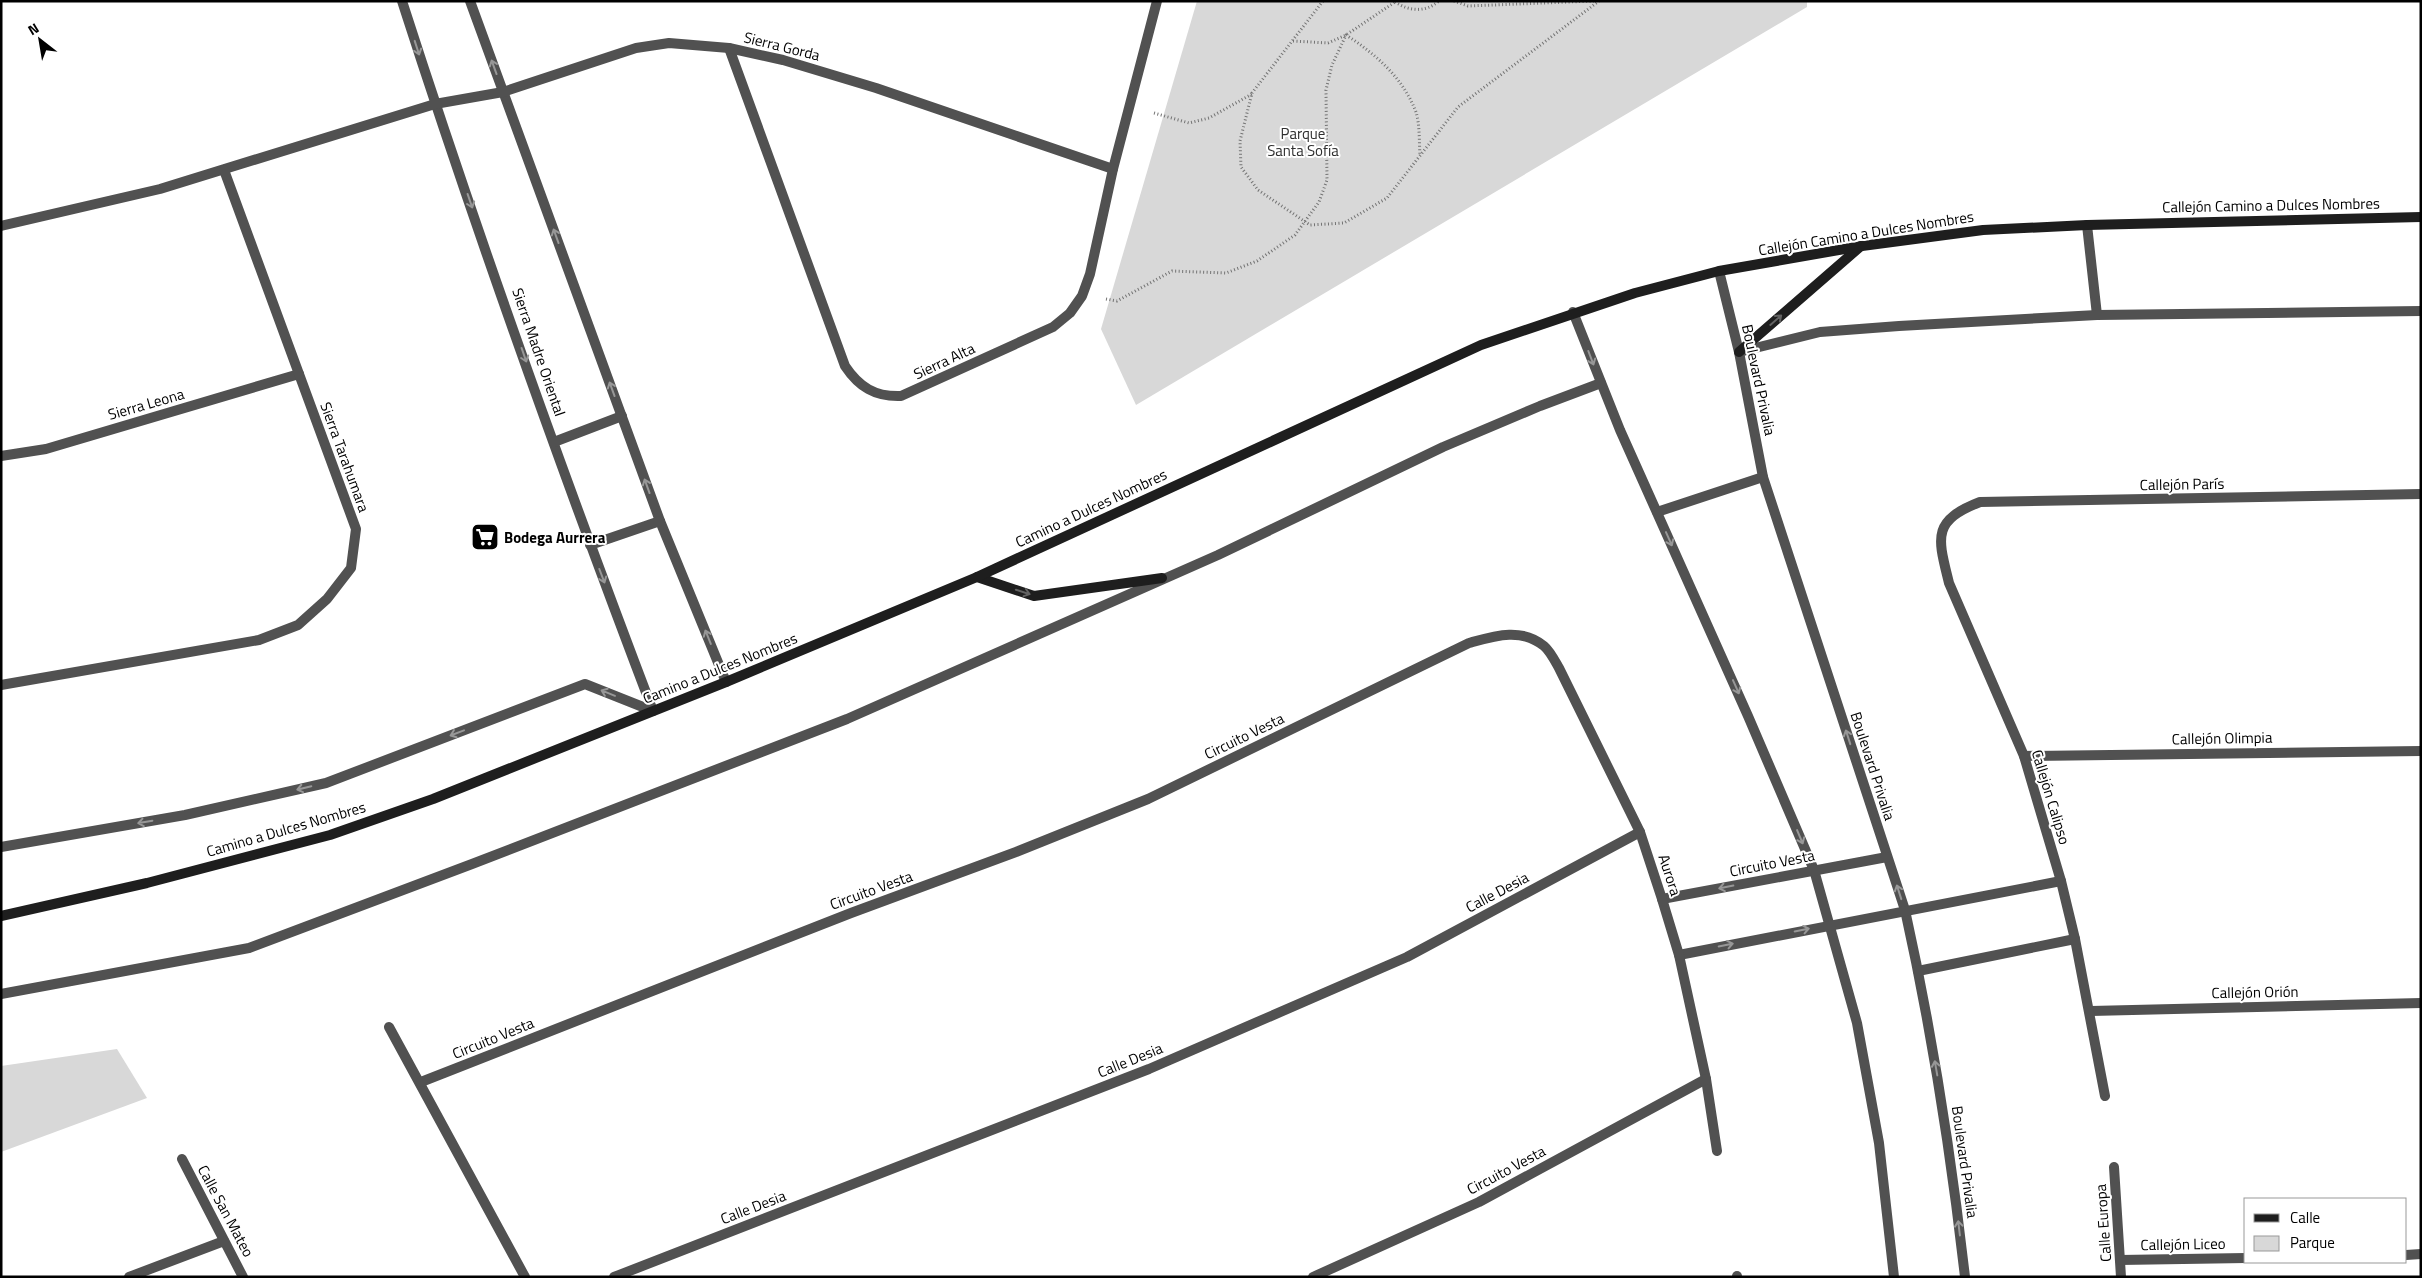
<svg xmlns="http://www.w3.org/2000/svg" width="2422" height="1278" font-family="'Titillium Web',sans-serif">
  <style>
    .green { fill: #d8d8d8 }
    .lines { fill: none; stroke-linecap: round; stroke-linejoin: round }
    .path { stroke: #737373; stroke-width: 3; stroke-dasharray: 1 2.5; stroke-linecap: butt }
    .minor { stroke: #515151; stroke-width: 10 }
    .secondary { stroke: #1e1e1e; stroke-width: 10 }
    .oneway { stroke: #979797 }
    .oneway2 { stroke: #626262 }
    .labels { text-anchor: middle; dominant-baseline: central; stroke-width: 4; stroke-linejoin: round; paint-order: stroke }
    .street-label { font-size: 15px; fill: #000; stroke: #fff }
    .park-label { font-size: 15px; fill: #2f2f2f; stroke: #fff }
    .poi-label { font-size: 15px; font-weight: bold; fill: #000; stroke: #fff; text-anchor: start }
  </style>
  <rect width="100%" height="100%" fill="#fff"/>
  <g class="green">
    <polygon points="1197,1 1807,1 1807,7 1136,405 1101,329"/>
    <polygon points="117,1049 147,1098 1,1152 1,1066"/>
  </g>
  <g class="lines">
    <g class="path">
      <polyline points="1323,1 1252,93 1240,141 1241,167 1258,190 1310,225 1344,223 1387,198 1458,107 1599,1"/>
      <polyline points="1454,1 1468,6 1594,1"/>
      <path d="M1395,2c14,9 30,11 44,-1"/>
      <polyline points="1293,41 1328,43 1346,35 1395,2"/>
      <polyline points="1154,113 1189,123 1209,118 1252,94"/>
      <path d="M1106,299l11,2 55,-30 54,2 31,-12 38,-26 24,-33 8,-22 -1,-90 6,-25 14,-30c31,20 57,43 70,77 4,13 3,30 4,43"/>
    </g>
    <g class="minor">
      <path d="M402,1c77,239 162,476 251,710"/>
      <polyline points="470,1 660,521 726,682"/>
      <path d="M729,48l116,318c14,21 30,31 56,30l152,-69 17,-14 12,-17 8,-22 23,-105 44,-168"/>
      <polyline points="2087,225 2097,315"/>
      <polyline points="1,226 160,189 435,104 503,92 636,48 669,43 729,48 783,60 876,88 1113,169"/>
      <path d="M1719,271l20,81 24,125 142,433c27,122 46,243 60,367"/>
      <polyline points="1573,312 1620,430 1748,716 1814,870 1857,1023 1879,1143 1894,1277"/>
      <polyline points="1739,352 1820,332 1899,326 2097,315 2421,311"/>
      <polyline points="554,442 622,416"/>
      <polyline points="1,456 46,449 299,374"/>
      <polyline points="1657,512 1763,477"/>
      <polyline points="590,545 660,521"/>
      <polyline points="1,685 259,640 298,625 327,599 351,568 356,529 224,170"/>
      <polyline points="2024,756 2421,751"/>
      <polyline points="1,847 185,815 326,783 585,684 653,711"/>
      <polyline points="1662,899 1887,857"/>
      <polyline points="1679,955 2061,881"/>
      <polyline points="1918,971 2075,939"/>
      <polyline points="1,994 249,948 472,864 847,719 1218,555 1443,447 1540,406 1601,383"/>
      <polyline points="2091,1011 2421,1003"/>
      <polyline points="389,1027 525,1277"/>
      <path d="M421,1082l430,-169 165,-61 132,-53 321,-156c25,-7 52,-16 75,3 6,5 11,15 15,22l81,164 22,67 17,56 27,124 11,72"/>
      <path d="M2105,1096l-30,-157 -14,-58 -37,-125 -75,-173c-11,-45 -18,-62 31,-81l441,-8"/>
      <polyline points="182,1159 243,1277"/>
      <polyline points="2114,1167 2121,1277"/>
      <polyline points="2406,1255 2421,1254"/>
      <polyline points="2120,1260 2246,1258"/>
      <polyline points="1737,1276 1737,1277"/>
      <polyline points="129,1277 224,1241"/>
      <polyline points="614,1277 1149,1069 1407,957 1640,832"/>
      <polyline points="1313,1277 1479,1202 1706,1079"/>
    </g>
    <g class="secondary">
      <polyline points="1739,352 1861,246"/>
      <polyline points="977,577 1034,596 1162,578"/>
      <polyline points="1,916 147,883 330,835 433,799 726,682 977,577 1481,345 1635,293 1719,271 1862,246 1983,230 2087,225 2421,217"/>
    </g>
  </g>
  <defs><path id="oneway-shaft" d="M-6 0H5M1.5-3L5.5 0L1.5 3" fill="none" stroke-width="1.6" stroke-linecap="round" stroke-linejoin="round" transform="scale(1.25)"/></defs>
  <g class="oneway">
    <use href="#oneway-shaft" transform="translate(417 48) rotate(72)"/>
    <use href="#oneway-shaft" transform="translate(494 67) rotate(-110)"/>
    <use href="#oneway-shaft" transform="translate(470 201) rotate(71)"/>
    <use href="#oneway-shaft" transform="translate(556 236) rotate(-110)"/>
    <use href="#oneway-shaft" transform="translate(524 355) rotate(71)"/>
    <use href="#oneway-shaft" transform="translate(1591 358) rotate(69)"/>
    <use href="#oneway-shaft" transform="translate(612 389) rotate(-110)"/>
    <use href="#oneway-shaft" transform="translate(647 486) rotate(-110)"/>
    <use href="#oneway-shaft" transform="translate(1669 539) rotate(66)"/>
    <use href="#oneway-shaft" transform="translate(602 576) rotate(69)"/>
    <use href="#oneway-shaft" transform="translate(708 637) rotate(-112)"/>
    <use href="#oneway-shaft" transform="translate(1736 687) rotate(66)"/>
    <use href="#oneway-shaft" transform="translate(608 693) rotate(-158)"/>
    <use href="#oneway-shaft" transform="translate(457 733) rotate(159)"/>
    <use href="#oneway-shaft" transform="translate(1848 737) rotate(-108)"/>
    <use href="#oneway-shaft" transform="translate(304 788) rotate(167)"/>
    <use href="#oneway-shaft" transform="translate(145 822) rotate(170)"/>
    <use href="#oneway-shaft" transform="translate(1800 837) rotate(67)"/>
    <use href="#oneway-shaft" transform="translate(1726 887) rotate(169)"/>
    <use href="#oneway-shaft" transform="translate(1899 892) rotate(-108)"/>
    <use href="#oneway-shaft" transform="translate(1802 930) rotate(-11)"/>
    <use href="#oneway-shaft" transform="translate(1726 945) rotate(-11)"/>
    <use href="#oneway-shaft" transform="translate(1936 1068) rotate(-100)"/>
    <use href="#oneway-shaft" transform="translate(1959 1228) rotate(-97)"/>
  </g>
  <g class="oneway2">
    <use href="#oneway-shaft" transform="translate(1776 320) rotate(-41)"/>
    <use href="#oneway-shaft" transform="translate(1023 592) rotate(18)"/>
  </g>
  <defs>
    <symbol id="supermarket-square" viewBox="-11 -11 22 22"><rect x="-9" y="-9" width="18" height="18" rx="4" fill="#000" stroke="#fff"/><path d="M-6-5.5h2.5l.6 2H6L4.5 2H-2.5L-4.4-4H-6ZM-1.5 3.2a1.3 1.3 0 1 0 .1 0ZM3 3.2a1.3 1.3 0 1 0 .1 0Z" fill="#fff"/></symbol>
  </defs>
  <g fill-rule="evenodd">
    <use href="#supermarket-square" x="469" y="521" width="32" height="32"/>
  </g>
  <g class="labels">
    <g class="street-label">
      <text transform="translate(782 46) rotate(14)">Sierra Gorda</text>
      <text transform="translate(2271 205) rotate(-1)">Callejón Camino a Dulces Nombres</text>
      <text transform="translate(1866 233) rotate(-9)">Callejón Camino a Dulces Nombres</text>
      <text transform="translate(539 352) rotate(71)">Sierra Madre Oriental</text>
      <text transform="translate(944 361) rotate(-25)">Sierra Alta</text>
      <text transform="translate(1759 380) rotate(78)">Boulevard Privalia</text>
      <text transform="translate(146 404) rotate(-16)">Sierra Leona</text>
      <text transform="translate(345 457) rotate(70)">Sierra Tarahumara</text>
      <text transform="translate(2182 484) rotate(-1)">Callejón París</text>
      <text transform="translate(1091 508) rotate(-25)">Camino a Dulces Nombres</text>
      <text transform="translate(720 668) rotate(-22)">Camino a Dulces Nombres</text>
      <text transform="translate(1244 736) rotate(-26)">Circuito Vesta</text>
      <text transform="translate(2222 738) rotate(-1)">Callejón Olimpia</text>
      <text transform="translate(1873 766) rotate(72)">Boulevard Privalia</text>
      <text transform="translate(2051 797) rotate(73)">Callejón Calipso</text>
      <text transform="translate(286 829) rotate(-16)">Camino a Dulces Nombres</text>
      <text transform="translate(1772 863) rotate(-11)">Circuito Vesta</text>
      <text transform="translate(1670 875) rotate(72)">Aurora</text>
      <text transform="translate(871 890) rotate(-20)">Circuito Vesta</text>
      <text transform="translate(1497 892) rotate(-28)">Calle Desia</text>
      <text transform="translate(2255 992) rotate(-1)">Callejón Orión</text>
      <text transform="translate(493 1038) rotate(-22)">Circuito Vesta</text>
      <text transform="translate(1130 1060) rotate(-22)">Calle Desia</text>
      <text transform="translate(1965 1162) rotate(82)">Boulevard Privalia</text>
      <text transform="translate(1506 1170) rotate(-28)">Circuito Vesta</text>
      <text transform="translate(753 1207) rotate(-21)">Calle Desia</text>
      <text transform="translate(226 1211) rotate(62)">Calle San Mateo</text>
      <text transform="translate(2103 1223) rotate(-94)">Calle Europa</text>
      <text transform="translate(2183 1244) rotate(-1)">Callejón Liceo</text>
    </g>
    <g class="park-label">
      <text x="1303" y="133">Parque<tspan x="1303" dy="17">Santa Sofía</tspan></text>
    </g>
    <g class="poi-label">
      <text x="504" y="537">Bodega Aurrera</text>
    </g>
  </g>
  <rect width="2422" height="1278" fill="none" stroke="#000000" stroke-width="5"/>
  <rect x="2244" y="1198" width="162" height="65" fill="#ffffff" stroke="#999999"/>
  <rect x="2254" y="1214" width="25" height="8" fill="#1e1e1e" stroke="#999999"/>
  <text x="2290" y="1223" font-size="15" fill="#000000">Calle</text>
  <rect x="2254" y="1236" width="25" height="15" fill="#d8d8d8" stroke="#999999"/>
  <text x="2290" y="1248" font-size="15" fill="#000000">Parque</text>
  <g transform="translate(40 40) rotate(329)" stroke="#ffffff" stroke-width="4" paint-order="stroke">
  <path d="M0-4L9 19L0 12L-9 19Z" fill="#000000"/>
  <text y="-8" font-size="14" font-weight="bold" text-anchor="middle" fill="#000000">N</text>
  </g>
</svg>
